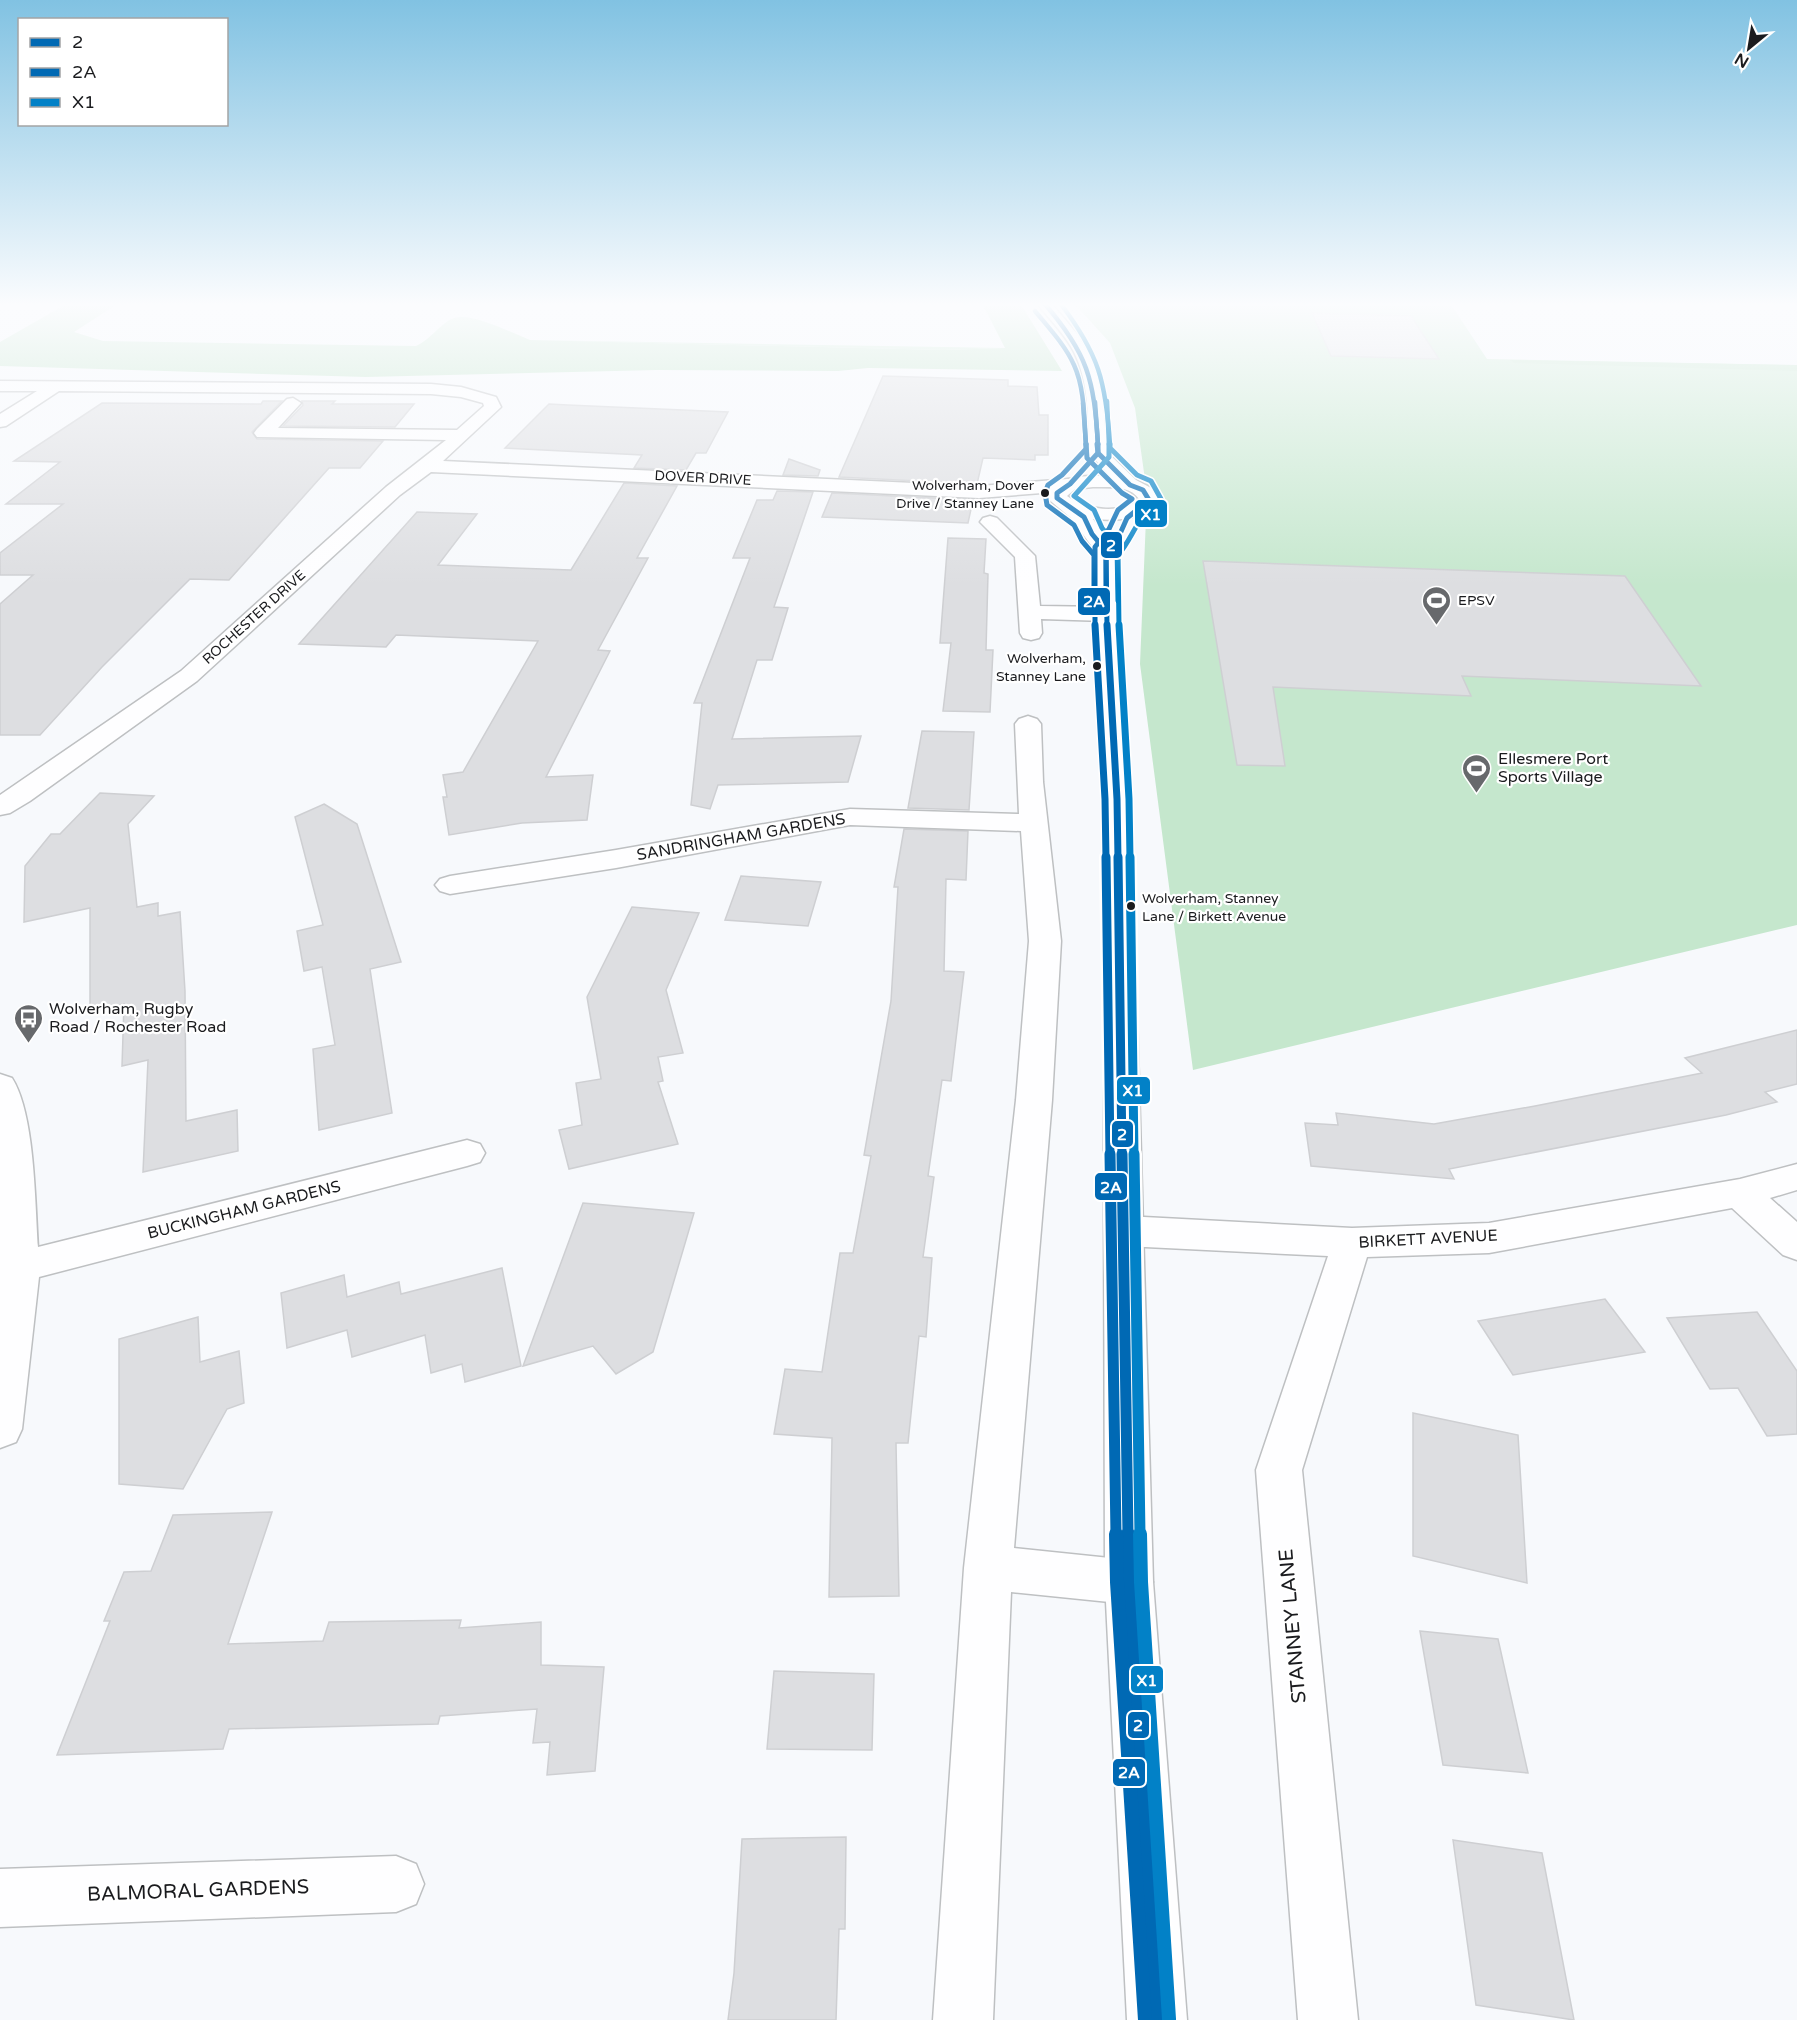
<svg xmlns="http://www.w3.org/2000/svg" width="1797" height="2020" font-family="'Varela Round',sans-serif">
  <style>
    .green { fill: #c5e7cd }
    .forest { fill: #bce1c4 }
    .building { fill: #dddee1; stroke: #cecfd2; stroke-width: 1.5 }
    .lines { fill: none; stroke-linecap: round; stroke-linejoin: round }
    .minor-casing { stroke: #bec0c2; stroke-width: 3 }
    .secondary-casing { stroke: #bec0c2; stroke-width: 3 }
    .minor { fill: #fefeff; fill-rule: evenodd }
    .secondary { fill: #fefeff; fill-rule: evenodd }
    .bus-1-far5-casing { stroke: #fff; stroke-width: 7 }
    .bus-1-far4-casing { stroke: #fff; stroke-width: 8 }
    .bus-1-far3-casing { stroke: #fff; stroke-width: 10 }
    .bus-1-far2-casing { stroke: #fff; stroke-width: 14 }
    .bus-1-far1-casing { stroke: #fff; stroke-width: 16 }
    .bus-1-casing { stroke: #fff; stroke-width: 19 }
    .bus-2-far5-casing { stroke: #fff; stroke-width: 7 }
    .bus-2-far4-casing { stroke: #fff; stroke-width: 8 }
    .bus-2-far3-casing { stroke: #fff; stroke-width: 10 }
    .bus-2-far2-casing { stroke: #fff; stroke-width: 14 }
    .bus-2-far1-casing { stroke: #fff; stroke-width: 16 }
    .bus-2-casing { stroke: #fff; stroke-width: 19 }
    .bus-3-far5-casing { stroke: #fff; stroke-width: 7 }
    .bus-3-far4-casing { stroke: #fff; stroke-width: 8 }
    .bus-3-far3-casing { stroke: #fff; stroke-width: 10 }
    .bus-3-far2-casing { stroke: #fff; stroke-width: 14 }
    .bus-3-far1-casing { stroke: #fff; stroke-width: 16 }
    .bus-3-casing { stroke: #fff; stroke-width: 19 }
    .bus-1-far5 { stroke: #0069b4; stroke-width: 4.5 }
    .bus-1-far4 { stroke: #0069b4; stroke-width: 5 }
    .bus-1-far3 { stroke: #0069b4; stroke-width: 7 }
    .bus-1-far2 { stroke: #0069b4; stroke-width: 9 }
    .bus-1-far1 { stroke: #0069b4; stroke-width: 11 }
    .bus-1 { stroke: #0069b4; stroke-width: 14 }
    .bus-2-far5 { stroke: #0069b4; stroke-width: 4.5 }
    .bus-2-far4 { stroke: #0069b4; stroke-width: 5 }
    .bus-2-far3 { stroke: #0069b4; stroke-width: 7 }
    .bus-2-far2 { stroke: #0069b4; stroke-width: 9 }
    .bus-2-far1 { stroke: #0069b4; stroke-width: 11 }
    .bus-2 { stroke: #0069b4; stroke-width: 14 }
    .bus-3-far5 { stroke: #0281c7; stroke-width: 4.5 }
    .bus-3-far4 { stroke: #0281c7; stroke-width: 5 }
    .bus-3-far3 { stroke: #0281c7; stroke-width: 7 }
    .bus-3-far2 { stroke: #0281c7; stroke-width: 9 }
    .bus-3-far1 { stroke: #0281c7; stroke-width: 11 }
    .bus-3 { stroke: #0281c7; stroke-width: 14 }
    .bus-dot { fill: #1a1b1e; stroke: #fff; stroke-width: 2 }
    .labels { text-anchor: middle; dominant-baseline: central; stroke-width: 4.5; stroke-linejoin: round; paint-order: stroke }
    .far-street-label { font-size: 14px; fill: #1a1b1e; stroke: #fff }
    .bus-label { font-size: 14px; fill: #1a1b1e; stroke: #fff; text-anchor: end }
    .far-poi-label { font-size: 14px; fill: #1a1b1e; stroke: #fff; text-anchor: start }
    .poi-label { font-size: 16px; fill: #1a1b1e; stroke: #fff; text-anchor: start }
    .street-label { font-size: 16px; fill: #1a1b1e; stroke: #fff }
    .near-street-label { font-size: 20px; fill: #1a1b1e; stroke: #fff }
    .line-badge { stroke: #fff; stroke-width: 2 }
    .badge-label { font-size: 16px; text-anchor: middle; font-weight: bold; fill: #fff }
  </style>
  <rect width="100%" height="100%" fill="#f7f9fc"/>
  <g class="green">
    <polygon points="1074,303 1450,303 1487,359 1797,365 1797,925 1193,1070 1140,664 1147,494 1135,408 1110,343"/>
    <polygon points="530,340 1005,348 943,350"/>
  </g>
  <g class="forest">
    <path d="M68,303h51l-45,29 29,9 313,5c14,-6 26,-24 38,-28 18,-6 58,15 76,22l413,10 62,-2 -23,-45h38l42,68 -194,-3 -30,3 -181,-1 -291,7 -366,-11v-24z"/>
    <polygon points="1510,360 1797,365 1797,371 1514,363"/>
  </g>
  <g class="building">
    <polygon points="1312,313 1411,316 1439,359 1331,356"/>
    <polygon points="883,376 1008,380 1008,386 1037,387 1039,415 1048,415 1048,455 1035,455 1035,460 983,458 977,484 839,477"/>
    <polygon points="263,401 282,401 252,432 257,439 383,441 360,468 329,468 229,580 190,579 102,667 40,735 0,735 0,604 33,575 0,575 0,553 63,504 6,504 60,462 14,461 102,403 261,404"/>
    <polygon points="302,401 335,401 332,404 414,404 395,427 283,426 303,405"/>
    <polygon points="549,404 568,405 728,412 706,453 696,453 686,470 634,468 642,455 505,448"/>
    <polygon points="789,459 820,470 818,476 783,475"/>
    <polygon points="624,483 677,486 637,558 648,558 598,650 610,651 546,777 593,775 587,820 522,823 449,835 443,797 447,797 443,775 463,772 538,641 396,635 386,647 299,644 417,512 477,514 438,565 571,570"/>
    <polygon points="777,491 813,492 774,607 788,608 772,660 757,660 732,739 861,736 848,782 718,785 710,809 691,805 702,703 694,703 750,558 733,558 757,500 773,500"/>
    <polygon points="832,493 973,500 968,523 822,517"/>
    <polygon points="948,538 986,539 984,573 988,574 986,650 993,650 990,712 943,711 951,643 940,643"/>
    <polygon points="1203,561 1625,576 1701,686 1462,676 1471,696 1273,687 1285,766 1237,765"/>
    <polygon points="922,731 974,732 969,810 908,808"/>
    <polygon points="100,793 154,796 128,824 137,907 158,903 158,916 180,912 185,991 186,1121 237,1110 238,1151 143,1172 148,1060 122,1066 124,1004 90,1012 90,908 24,922 25,866 51,834 60,834"/>
    <polygon points="324,804 357,824 401,962 370,969 392,1113 319,1130 313,1049 335,1045 322,967 304,971 297,931 323,925 295,817"/>
    <polygon points="904,829 968,831 966,880 946,879 944,971 964,972 951,1081 942,1080 928,1176 934,1177 923,1257 932,1258 926,1337 919,1336 908,1443 896,1443 899,1596 829,1597 832,1438 774,1434 785,1369 822,1372 840,1253 853,1253 871,1156 864,1155 891,1001 898,887 894,887"/>
    <polygon points="741,876 821,882 808,926 725,920"/>
    <polygon points="632,907 699,913 666,990 683,1053 658,1057 663,1081 658,1082 678,1144 569,1169 559,1130 582,1125 576,1083 601,1079 587,997"/>
    <polygon points="1797,1030 1797,1084 1765,1092 1777,1102 1726,1115 1449,1169 1454,1179 1311,1166 1305,1123 1338,1125 1336,1113 1434,1124 1535,1106 1702,1073 1685,1058"/>
    <polygon points="583,1203 694,1213 653,1352 616,1374 593,1346 523,1366"/>
    <polygon points="502,1268 521,1366 465,1382 462,1364 431,1373 425,1335 352,1357 347,1330 287,1348 281,1293 344,1275 347,1297 399,1282 401,1294"/>
    <polygon points="1605,1299 1645,1352 1513,1375 1478,1321"/>
    <polygon points="1757,1312 1797,1371 1797,1434 1767,1436 1738,1388 1710,1389 1667,1318"/>
    <polygon points="198,1317 200,1362 239,1351 244,1403 227,1409 183,1489 119,1484 119,1339"/>
    <polygon points="1413,1413 1518,1435 1527,1583 1413,1556"/>
    <polygon points="272,1512 228,1644 323,1641 329,1622 461,1620 459,1628 541,1622 541,1665 604,1667 595,1771 547,1775 550,1742 533,1743 537,1709 440,1716 438,1724 229,1729 223,1749 57,1755 110,1621 104,1621 124,1572 151,1571 173,1515"/>
    <polygon points="1420,1631 1498,1639 1528,1773 1443,1765"/>
    <polygon points="774,1671 874,1674 872,1750 767,1749"/>
    <polygon points="846,1837 845,1929 839,1929 836,2020 728,2020 734,1973 742,1839"/>
    <polygon points="1453,1840 1542,1853 1574,2020 1476,2005"/>
  </g>
  <g class="lines">
    <defs>
      <g id="minor">
        <polygon points="0,381 431,384 461,387 496,397 501,407 443,461 979,486 1068,479 1075,481 1077,485 1075,489 1068,491 979,498 431,472 400,495 197,681 30,801 10,813 0,815 0,795 181,671 386,487 446,440 257,437 254,433 257,429 287,399 293,398 301,403 278,428 457,430 484,406 483,403 461,397 431,394 59,391 6,426 0,427 0,414 37,391 0,391"/>
        <polygon points="990,516 997,518 1035,556 1040,606 1106,607 1114,609 1117,614 1114,619 1106,621 1041,619 1042,633 1039,638 1031,640 1023,638 1020,633 1015,557 980,522 983,518"/>
        <polygon points="1028,716 1037,719 1041,724 1043,782 1061,941 1052,1100 1014,1548 1129,1560 1146,1566 1153,1582 1146,1598 1129,1604 1011,1592 993,2020 933,2020 964,1568 1016,1100 1029,941 1021,831 850,825 616,868 450,894 440,891 435,885 440,879 450,876 616,850 850,809 1019,814 1015,724 1019,719"/>
        <path d="M0,1074l12,4c23,36 23,125 26,169l429,-107 13,4 5,9 -5,9 -13,4 -428,111 -17,152 -6,13 -16,6z"/>
        <polygon points="1797,1164 1797,1190 1770,1198 1797,1222 1797,1260 1783,1255 1732,1208 1489,1253 1367,1257 1302,1470 1358,2020 1298,2020 1256,1470 1328,1256 1125,1246 1111,1241 1105,1231 1111,1221 1125,1216 1352,1228 1489,1223 1740,1179"/>
        <polygon points="396,1856 416,1864 424,1884 416,1904 396,1912 0,1927 0,1869"/>
      </g>
      <path id="secondary" d="M1037,303h14l27,32 16,28 9,38 4,51 29,28 17,9 6,11c-15,21 -44,21 -66,19l23,32 1,63 14,185 22,783 34,438h-60l-22,-438 -2,-783 -8,-185 1,-62 -25,-34 -24,-20c1,-23 47,-23 63,-22l-21,-23c-1,-34 0,-71 -15,-101 -9,-18 -25,-33 -37,-49zM1093,487c15,0 37,-2 46,12 -18,16 -54,11 -72,-3l8,-7z"/>
    </defs>
    <use href="#minor" class="minor-casing"/>
    <use href="#secondary" class="secondary-casing"/>
    <use href="#minor" class="minor"/>
    <use href="#secondary" class="secondary"/>
    <defs>
      <g id="bus-1-far5">
        <path d="M1044,303c44,51 50,76 54,142"/>
        <polyline points="1095,402 1098,445"/>
      </g>
      <g id="bus-1-far4">
        <polyline points="1097,444 1098,453 1070,484 1057,493 1057,498 1084,517 1092,534 1106,551 1106,601"/>
        <polyline points="1098,444 1098,453 1130,485 1143,490 1149,500 1127,518 1119,536 1106,551 1107,627"/>
      </g>
      <polyline id="bus-1-far3" points="1107,625 1117,799 1118,859"/>
      <polyline id="bus-1-far2" points="1118,857 1122,1155"/>
      <polyline id="bus-1-far1" points="1122,1154 1128,1535"/>
      <polyline id="bus-1" points="1128,1534 1129,1582 1157,2020"/>
      <g id="bus-2-far5">
        <path d="M1035,311c14,17 30,34 39,54 11,24 10,55 12,80"/>
        <polyline points="1083,403 1086,445"/>
      </g>
      <g id="bus-2-far4">
        <polyline points="1086,444 1087,458 1122,493 1132,499 1118,510 1109,529 1095,547 1095,627"/>
        <polyline points="1086,444 1086,449 1062,475 1048,485 1045,493 1047,505 1074,525 1082,541 1094,555 1094,601"/>
      </g>
      <polyline id="bus-2-far3" points="1095,625 1105,799 1106,859"/>
      <polyline id="bus-2-far2" points="1106,857 1110,1155"/>
      <polyline id="bus-2-far1" points="1110,1154 1116,1535"/>
      <polyline id="bus-2" points="1116,1534 1117,1582 1145,2020"/>
      <g id="bus-3-far5">
        <path d="M1060,303c39,51 46,79 50,142"/>
        <polyline points="1107,401 1109,445"/>
      </g>
      <g id="bus-3-far4">
        <polyline points="1109,444 1109,457 1074,496 1094,510 1102,528 1117,546 1118,601"/>
        <path d="M1110,444v4l27,27 14,6 10,18c-5,14 -18,16 -25,28 -6,10 -10,19 -18,28l1,72"/>
      </g>
      <polyline id="bus-3-far3" points="1119,625 1129,799 1130,859"/>
      <polyline id="bus-3-far2" points="1130,857 1134,1155"/>
      <polyline id="bus-3-far1" points="1134,1154 1140,1535"/>
      <polyline id="bus-3" points="1140,1534 1141,1582 1169,2019"/>
    </defs>
    <use href="#bus-1-far5" class="bus-1-far5-casing"/>
    <use href="#bus-1-far4" class="bus-1-far4-casing"/>
    <use href="#bus-1-far3" class="bus-1-far3-casing"/>
    <use href="#bus-1-far2" class="bus-1-far2-casing"/>
    <use href="#bus-1-far1" class="bus-1-far1-casing"/>
    <use href="#bus-1" class="bus-1-casing"/>
    <use href="#bus-2-far5" class="bus-2-far5-casing"/>
    <use href="#bus-2-far4" class="bus-2-far4-casing"/>
    <use href="#bus-2-far3" class="bus-2-far3-casing"/>
    <use href="#bus-2-far2" class="bus-2-far2-casing"/>
    <use href="#bus-2-far1" class="bus-2-far1-casing"/>
    <use href="#bus-2" class="bus-2-casing"/>
    <use href="#bus-3-far5" class="bus-3-far5-casing"/>
    <use href="#bus-3-far4" class="bus-3-far4-casing"/>
    <use href="#bus-3-far3" class="bus-3-far3-casing"/>
    <use href="#bus-3-far2" class="bus-3-far2-casing"/>
    <use href="#bus-3-far1" class="bus-3-far1-casing"/>
    <use href="#bus-3" class="bus-3-casing"/>
    <use href="#bus-1-far5" class="bus-1-far5"/>
    <use href="#bus-1-far4" class="bus-1-far4"/>
    <use href="#bus-1-far3" class="bus-1-far3"/>
    <use href="#bus-1-far2" class="bus-1-far2"/>
    <use href="#bus-1-far1" class="bus-1-far1"/>
    <use href="#bus-1" class="bus-1"/>
    <use href="#bus-2-far5" class="bus-2-far5"/>
    <use href="#bus-2-far4" class="bus-2-far4"/>
    <use href="#bus-2-far3" class="bus-2-far3"/>
    <use href="#bus-2-far2" class="bus-2-far2"/>
    <use href="#bus-2-far1" class="bus-2-far1"/>
    <use href="#bus-2" class="bus-2"/>
    <use href="#bus-3-far5" class="bus-3-far5"/>
    <use href="#bus-3-far4" class="bus-3-far4"/>
    <use href="#bus-3-far3" class="bus-3-far3"/>
    <use href="#bus-3-far2" class="bus-3-far2"/>
    <use href="#bus-3-far1" class="bus-3-far1"/>
    <use href="#bus-3" class="bus-3"/>
  </g>
  <linearGradient id="sky" x2="0" y2="1"><stop stop-color="#81c2e2"/><stop offset="0.52" stop-color="#fbfcfe"/><stop offset="1" stop-color="#fbfcfe" stop-opacity="0"/></linearGradient>
  <rect width="1797" height="586" fill="url(#sky)"/>
  <defs>
    <symbol id="stadium-pin" viewBox="-11 -11 22 30"><path d="M0 17L-7.5 6A9.5 9.5 0 1 1 7.5 6Z" fill="#67696c" stroke="#fff"/><path d="M0-5a6.5 5 0 1 0 0 10a6.5 5 0 1 0 0-10ZM-3.5-1.8h7v3.6h-7Z" fill="#fff"/></symbol>
    <symbol id="bus-pin" viewBox="-11 -11 22 30"><path d="M0 17L-7.5 6A9.5 9.5 0 1 1 7.5 6Z" fill="#67696c" stroke="#fff"/><path d="M-5-6H5V4H4V6H2V4H-2V6H-4V4H-5ZM-3.5-4V0h7V-4ZM-3.5 1.2v1.5H-2V1.2ZM2 1.2v1.5H3.5V1.2Z" fill="#fff"/></symbol>
  </defs>
  <g fill-rule="evenodd">
    <use href="#stadium-pin" x="1420" y="584" width="33" height="45"/>
    <use href="#stadium-pin" x="1460" y="752" width="33" height="45"/>
    <use href="#bus-pin" x="12" y="1002" width="33" height="45"/>
  </g>
  <g class="bus-dot">
    <circle cx="1045" cy="493" r="5"/>
    <circle cx="1097" cy="666" r="5"/>
    <circle cx="1131" cy="906" r="5"/>
  </g>
  <g class="labels">
    <g class="far-street-label">
      <text transform="translate(703 478) rotate(3)">DOVER DRIVE</text>
      <text transform="translate(254 617) rotate(-42)">ROCHESTER DRIVE</text>
    </g>
    <g class="bus-label">
      <text x="1034" y="485">Wolverham, Dover<tspan x="1034" dy="18">Drive / Stanney Lane</tspan></text>
      <text x="1086" y="658">Wolverham,<tspan x="1086" dy="18">Stanney Lane</tspan></text>
      <text x="1142" y="898" text-anchor="start">Wolverham, Stanney<tspan x="1142" dy="18">Lane / Birkett Avenue</tspan></text>
    </g>
    <g class="far-poi-label">
      <text x="1458" y="600">EPSV</text>
    </g>
    <g class="poi-label">
      <text x="1498" y="759">Ellesmere Port<tspan x="1498" dy="18">Sports Village</tspan></text>
      <text x="49" y="1009">Wolverham, Rugby<tspan x="49" dy="18">Road / Rochester Road</tspan></text>
    </g>
    <g class="street-label">
      <text transform="translate(741 837) rotate(-10)">SANDRINGHAM GARDENS</text>
      <text transform="translate(244 1210) rotate(-14)">BUCKINGHAM GARDENS</text>
      <text transform="translate(1428 1239) rotate(-3)">BIRKETT AVENUE</text>
    </g>
    <g class="near-street-label">
      <text transform="translate(1293 1626) rotate(-95)">STANNEY LANE</text>
      <text transform="translate(198 1891) rotate(-2)">BALMORAL GARDENS</text>
    </g>
  </g>
  <g class="line-badge">
    <rect x="1134" y="499" width="34" height="29" rx="6" fill="#0281c7"/>
    <rect x="1100" y="531" width="23" height="28" rx="6" fill="#0069b4"/>
    <rect x="1077" y="587" width="34" height="29" rx="6" fill="#0069b4"/>
    <rect x="1116" y="1076" width="35" height="29" rx="6" fill="#0281c7"/>
    <rect x="1111" y="1120" width="23" height="28" rx="6" fill="#0069b4"/>
    <rect x="1094" y="1172" width="34" height="29" rx="6" fill="#0069b4"/>
    <rect x="1130" y="1665" width="34" height="29" rx="6" fill="#0281c7"/>
    <rect x="1127" y="1711" width="23" height="28" rx="6" fill="#0069b4"/>
    <rect x="1112" y="1758" width="34" height="29" rx="6" fill="#0069b4"/>
  </g>
  <g class="badge-label">
    <text x="1151" y="520">X1</text>
    <text x="1111" y="551">2</text>
    <text x="1094" y="607">2A</text>
    <text x="1133" y="1096">X1</text>
    <text x="1122" y="1140">2</text>
    <text x="1111" y="1193">2A</text>
    <text x="1147" y="1686">X1</text>
    <text x="1138" y="1731">2</text>
    <text x="1129" y="1778">2A</text>
  </g>
  <rect x="18" y="18" width="210" height="108" fill="#ffffff" stroke="#a3a4a5" stroke-width="1.5"/>
  <rect x="30" y="38" width="30" height="9" fill="#0069b4" stroke="#a3a4a5" stroke-width="1.5"/>
  <text x="72" y="48" font-size="18" fill="#1a1b1e">2</text>
  <rect x="30" y="68" width="30" height="9" fill="#0069b4" stroke="#a3a4a5" stroke-width="1.5"/>
  <text x="72" y="78" font-size="18" fill="#1a1b1e">2A</text>
  <rect x="30" y="98" width="30" height="9" fill="#0281c7" stroke="#a3a4a5" stroke-width="1.5"/>
  <text x="72" y="108" font-size="18" fill="#1a1b1e">X1</text>
  <g transform="translate(1749 48) rotate(210)" stroke="#ffffff" stroke-width="4.5" paint-order="stroke">
  <path d="M0-4.5L10 22L0 15L-10 22Z" fill="#1a1b1e"/>
  <text y="-9" font-size="16" font-weight="bold" text-anchor="middle" fill="#1a1b1e">N</text>
  </g>
</svg>
